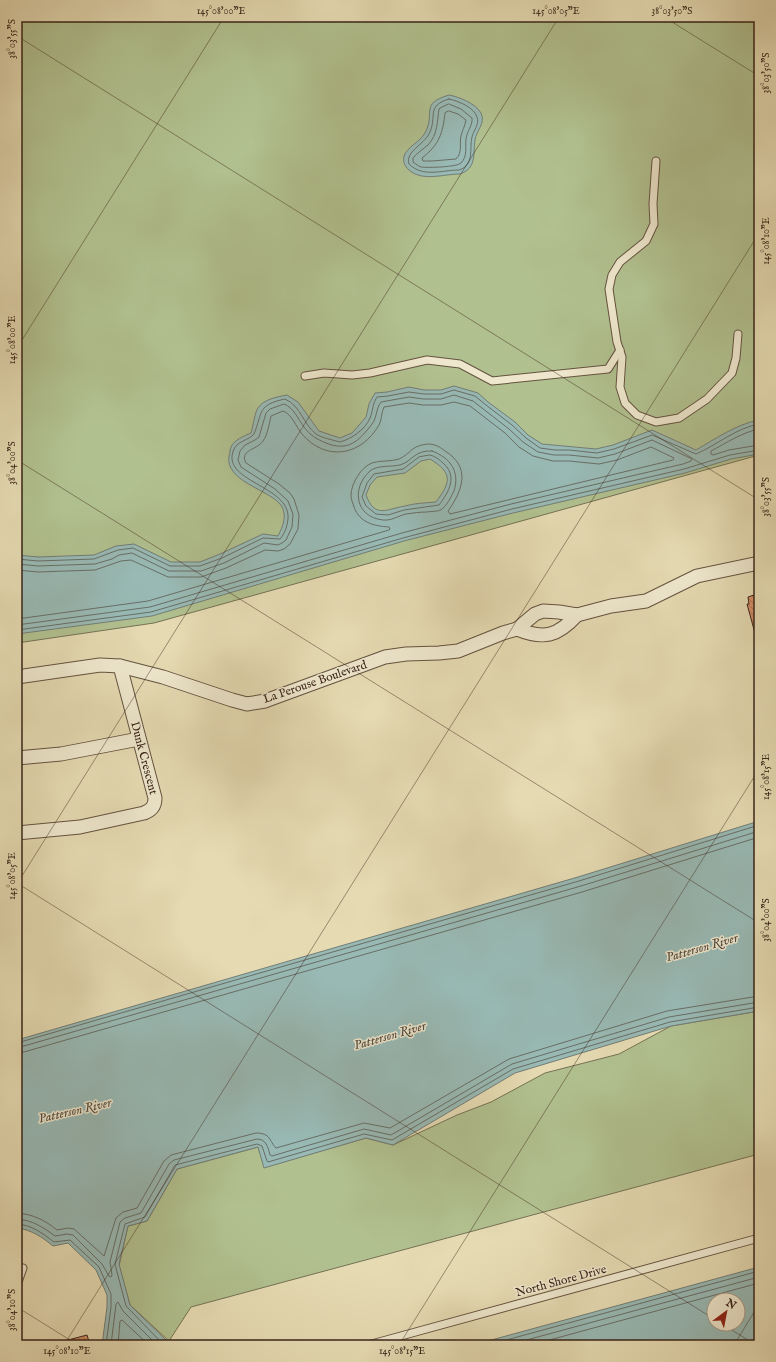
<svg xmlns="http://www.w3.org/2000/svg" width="776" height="1362" font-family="'IM FELL English',serif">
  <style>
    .green { fill: #b1c08f; stroke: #757254 }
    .water { fill: #98b9b4; stroke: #727d76; fill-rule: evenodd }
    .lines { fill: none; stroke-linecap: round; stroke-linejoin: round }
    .shore { stroke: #686e66; stroke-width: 1 }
    .building { fill: url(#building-back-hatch); stroke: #392419 }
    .lane-casing { stroke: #64523f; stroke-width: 9 }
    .street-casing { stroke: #64523f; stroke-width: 15 }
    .lane { stroke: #eee7cd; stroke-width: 7 }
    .street { stroke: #eee7cd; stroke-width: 13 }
    .ticks { fill: none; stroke: #392419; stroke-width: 1; stroke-opacity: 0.45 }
    .labels { text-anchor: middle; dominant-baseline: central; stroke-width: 3; stroke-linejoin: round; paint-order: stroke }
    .street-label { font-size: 12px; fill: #392419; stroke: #eee7cd }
    .water-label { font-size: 13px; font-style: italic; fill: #514940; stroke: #eee7cd }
    .neatline { fill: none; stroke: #392419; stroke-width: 1.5 }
    .ticks-label { font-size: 10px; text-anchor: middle; fill: #392419 }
  </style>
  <defs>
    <pattern id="building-back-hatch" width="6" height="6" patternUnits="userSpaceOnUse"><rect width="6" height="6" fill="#d68e69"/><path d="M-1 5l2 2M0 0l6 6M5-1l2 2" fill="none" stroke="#af7456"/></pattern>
  </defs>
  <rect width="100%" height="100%" fill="#e5dab2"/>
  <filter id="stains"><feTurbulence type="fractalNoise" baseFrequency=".005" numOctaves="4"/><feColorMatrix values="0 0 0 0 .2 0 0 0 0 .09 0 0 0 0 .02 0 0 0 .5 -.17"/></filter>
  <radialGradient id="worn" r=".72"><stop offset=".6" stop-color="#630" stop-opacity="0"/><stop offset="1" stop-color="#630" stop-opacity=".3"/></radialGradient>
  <g class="green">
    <polygon points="17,17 759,17 759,455 154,623 17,643"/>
    <polygon points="759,1011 759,1154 191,1307 169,1341 130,1305 119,1266 128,1226 147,1221 177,1169 258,1147 265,1167 366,1138 393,1145 457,1115 491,1102 545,1073 619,1054 671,1026"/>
  </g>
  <g class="water">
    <path d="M449,95c10,2 26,8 32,18 5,10 -5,18 -6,27 -2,14 2,28 -15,34 -17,0 -37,8 -51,-4 -5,-4 -6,-9 -5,-14 3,-9 16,-14 21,-23 11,-20 -6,-29 24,-38z"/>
    <path d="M454,386l24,7 10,9 27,20 13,13 14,9 54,5 17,-4 39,-15 44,20c19,-11 41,-26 63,-30v34l-28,5 -46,14 -172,40 -109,28 -252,75 -135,18v-79l21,2 56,-2 22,-9 18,-2 37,18h29l20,-8 43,-20 15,2c5,-10 10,-22 2,-32 -13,-15 -55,-23 -51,-48 1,-3 1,-7 2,-9 3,-7 13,-11 20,-14 2,-6 4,-22 7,-25 6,-9 19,-11 29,-13l11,7 21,29 21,7 12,-5 14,-16 3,-13 6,-11 12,-1 22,-5 15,3h17zM430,459c23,14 21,23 6,43 -10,1 -21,1 -31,4 -19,3 -30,13 -39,-11l4,-10 7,-8 28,-4 16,-12z"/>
    <path d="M759,821v190l-88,15 -156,47 -122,72 -27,-7 -102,30 -6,-21 -81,22 -30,52 -19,5 -9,38 11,41 38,37v3h-66l5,-38v-12l-11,-25 -28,-27 -15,3c-11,-9 -21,-16 -36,-18v-188l561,-163z"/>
    <path d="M759,1267v78h-286zM714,1300h24v24h-24z"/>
  </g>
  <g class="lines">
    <g class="shore">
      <path d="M449,99c9,2 25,8 28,18 3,7 -4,14 -5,20 -3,12 3,28 -13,33 -17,0 -36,8 -50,-6 -4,-12 14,-19 20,-30 9,-17 -4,-28 20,-35z"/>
      <path d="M449,104l12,5 11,9c1,7 -5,13 -6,21 -1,8 2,17 -5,24 -4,4 -33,5 -40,4 -3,-1 -5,-3 -8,-5v-4c4,-5 10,-9 15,-13 10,-11 9,-23 11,-36z"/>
      <path d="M449,111l9,3 8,6c-1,6 -4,11 -5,16 -2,8 2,16 -5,23l-24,2h-9l-1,-3c17,-13 21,-25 23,-45z"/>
      <path d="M759,429c-16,3 -33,14 -48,22v3l2,1 16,-5 30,-5"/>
      <path d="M432,451c19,7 28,21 22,40 -3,6 -7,14 -12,18 -4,3 -10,2 -15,3 -7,0 -14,1 -21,2 -8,2 -15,7 -23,6 -28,-3 -32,-32 -13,-49 7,-6 21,-4 30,-6 13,-4 14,-15 32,-14z"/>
      <path d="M430,455c5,1 10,5 13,8 15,13 6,29 -4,42l-35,5 -16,5 -12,-1 -10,-8 -4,-9 5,-14 7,-9 29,-5 16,-12z"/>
      <path d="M17,559l21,2 56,-2 24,-9 15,-2 37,18h30l22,-8 41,-20 17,1c5,-6 7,-12 8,-20 3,-34 -69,-37 -54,-70 4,-8 15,-9 20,-15 9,-22 3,-29 31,-35 16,7 18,25 31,35 6,4 17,6 24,8 11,-3 25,-12 30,-24 3,-7 2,-13 7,-21l11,-1 21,-4 15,2h17l13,-4 21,6 11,9 26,20 14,13 14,10 15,2h14l28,3 17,-4 38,-14 44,19c21,-9 40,-26 63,-30"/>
      <path d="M17,564l21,2 57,-2 17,-5 7,-4 13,-2 37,18h32l23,-8 40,-20 14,2 4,-2 4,-3 6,-13 1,-13 -5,-13 -13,-12 -34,-22 -3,-7 2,-9 5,-6 10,-5 4,-3 7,-24 4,-4 14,-5c10,4 14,15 20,23 6,8 12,12 22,16 22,9 33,-2 46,-19 5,-6 4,-16 9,-22l28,-5 14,2h18l13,-4 19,6 36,28 14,13 15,10 16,3h15l29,3 17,-4 37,-14 40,19 -1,2 -8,3 -172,40 -109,29 -252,74 -133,18"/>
      <path d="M17,570l21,2 57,-2 26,-9 10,-1 37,17h33l25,-9 39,-18 13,1 6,-2 6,-5 8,-15 1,-14 -5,-16 -4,-6 -11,-9 -33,-21c-7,-13 11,-13 17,-22 5,-7 6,-17 8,-25l12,-5c9,3 13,16 19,23 24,28 59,22 77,-9 3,-5 2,-12 5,-18l25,-4 14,2h18l13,-3 16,4 35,27 14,14 14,9 20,5h16l30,3 18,-4 34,-13 23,11 -1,2 -223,54 -2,-3c15,-21 23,-44 -3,-60 -5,-4 -10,-7 -17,-7 -18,2 -16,9 -29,15 -8,3 -19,1 -27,4 -11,4 -21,21 -21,32 0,5 2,8 3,12 6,16 20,19 35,20l1,2 -1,1 -241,71 -131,18"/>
      <polyline points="17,630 151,612 403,538 512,509 684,469 730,455 759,450"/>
      <polyline points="17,1043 579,881 759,825"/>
      <polyline points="17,1048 581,886 759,831"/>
      <polyline points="17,1054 582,892 759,837"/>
      <path d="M17,1213c15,1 28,7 40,17l11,-2 6,1 30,27 12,-38 7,-6 14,-4 27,-47 7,-6 85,-22c15,0 13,8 20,15l88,-25 26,5 119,-69 158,-48 92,-15"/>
      <path d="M17,1219c15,1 26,8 38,17l12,-2 6,1 29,29 7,12 2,1 1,-2 -2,-13 10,-40 5,-4 16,-5 28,-49 5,-4 83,-21c9,0 11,8 13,16l2,1 92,-27 27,6 121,-71 157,-47 90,-15"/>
      <path d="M17,1224c15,1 25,9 37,18l16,-2 29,27 12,27v13l-5,38"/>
      <polyline points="111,1345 116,1304 118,1302 123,1311 157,1345"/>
      <polyline points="118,1345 120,1321 122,1320 149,1345"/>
      <polyline points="164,1345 126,1306 115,1264 125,1224 145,1217 175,1165 257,1144 262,1146 267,1161 268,1162 364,1134 392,1140 513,1069 670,1022 759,1007"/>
      <polyline points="488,1345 759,1271"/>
      <polyline points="508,1345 759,1277"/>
      <polyline points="531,1345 759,1283"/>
    </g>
  </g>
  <g class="building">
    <polygon points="757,594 759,596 759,636 756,637 747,604 749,604 748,597"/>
    <polygon points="87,1335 90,1345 49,1345"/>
  </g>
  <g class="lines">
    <defs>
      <g id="lane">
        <polyline points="656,161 653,204 654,224 646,241 620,262 612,275 609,289 617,342 622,357 620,387 625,403 637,415 656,422 679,418 707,399 732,373 736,358 738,334"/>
        <polyline points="305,376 324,373 352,375 370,373 427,360 460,364 492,381 608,369 620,350"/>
        <polyline points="17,1269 23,1268 17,1285"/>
        <polyline points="368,1345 759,1238"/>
      </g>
      <g id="street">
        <path d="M517,629c27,11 41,7 60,-14"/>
        <polyline points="17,677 100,665 120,666 163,677 232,700 247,704 265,701 385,657 406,654 439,653 458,651 503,633 517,629 535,614 543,611 559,612 577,615 611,606 646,601 697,576 759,563"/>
        <polyline points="17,758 61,754 139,739"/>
        <path d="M17,833l63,-6 64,-14c7,-3 11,-6 11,-15l-35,-132"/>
      </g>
    </defs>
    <use href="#lane" class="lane-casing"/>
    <use href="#street" class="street-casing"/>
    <use href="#lane" class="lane"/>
    <use href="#street" class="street"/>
  </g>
  <path class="ticks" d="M664,17l95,59M17,36l742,464M17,348l207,-331M17,460l742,463M17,883l697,436M17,884l542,-867M17,1307l61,38M722,1324l34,21M64,1345l695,-1112M399,1345l360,-576M734,1345l25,-41"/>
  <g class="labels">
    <g class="street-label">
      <text transform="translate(315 682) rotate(-19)">La Perouse Boulevard</text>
      <text transform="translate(144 758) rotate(75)">Dunk Crescent</text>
      <text transform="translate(561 1281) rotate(-15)">North Shore Drive</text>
    </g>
    <g class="water-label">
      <text transform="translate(702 948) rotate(-16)">Patterson River</text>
      <text transform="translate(390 1036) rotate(-16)">Patterson River</text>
      <text transform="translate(75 1111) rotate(-13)">Patterson River</text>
    </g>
  </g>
  <rect width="776" height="1362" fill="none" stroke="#e5dab2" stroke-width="44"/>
  <g transform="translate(726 1312) rotate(32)"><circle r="19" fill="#eee7cd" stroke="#a69985"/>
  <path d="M0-3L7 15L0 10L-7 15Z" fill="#8f2418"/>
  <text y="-6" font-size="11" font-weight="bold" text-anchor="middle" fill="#392419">N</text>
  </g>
  <rect x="22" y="22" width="732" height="1318" class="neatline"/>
  <g class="ticks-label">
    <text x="221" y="14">145°08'00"E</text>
    <text x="556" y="14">145°08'05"E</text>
    <text x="672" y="14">38°03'50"S</text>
    <text transform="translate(11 39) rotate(-90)" y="4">38°03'55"S</text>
    <text transform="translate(765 73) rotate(-90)" y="4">38°03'50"S</text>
    <text transform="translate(765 241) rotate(-90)" y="4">145°08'10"E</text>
    <text transform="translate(11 340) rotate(-90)" y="4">145°08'00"E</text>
    <text transform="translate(11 463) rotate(-90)" y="4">38°04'00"S</text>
    <text transform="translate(765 497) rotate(-90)" y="4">38°03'55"S</text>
    <text transform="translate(765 777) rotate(-90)" y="4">145°08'15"E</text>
    <text transform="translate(11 876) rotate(-90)" y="4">145°08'05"E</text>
    <text transform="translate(765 920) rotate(-90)" y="4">38°04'00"S</text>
    <text transform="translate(11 1310) rotate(-90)" y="4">38°04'10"S</text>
    <text x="67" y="1354">145°08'10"E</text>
    <text x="402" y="1354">145°08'15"E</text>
  </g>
  <rect width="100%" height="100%" filter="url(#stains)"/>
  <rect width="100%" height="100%" fill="url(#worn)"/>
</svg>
